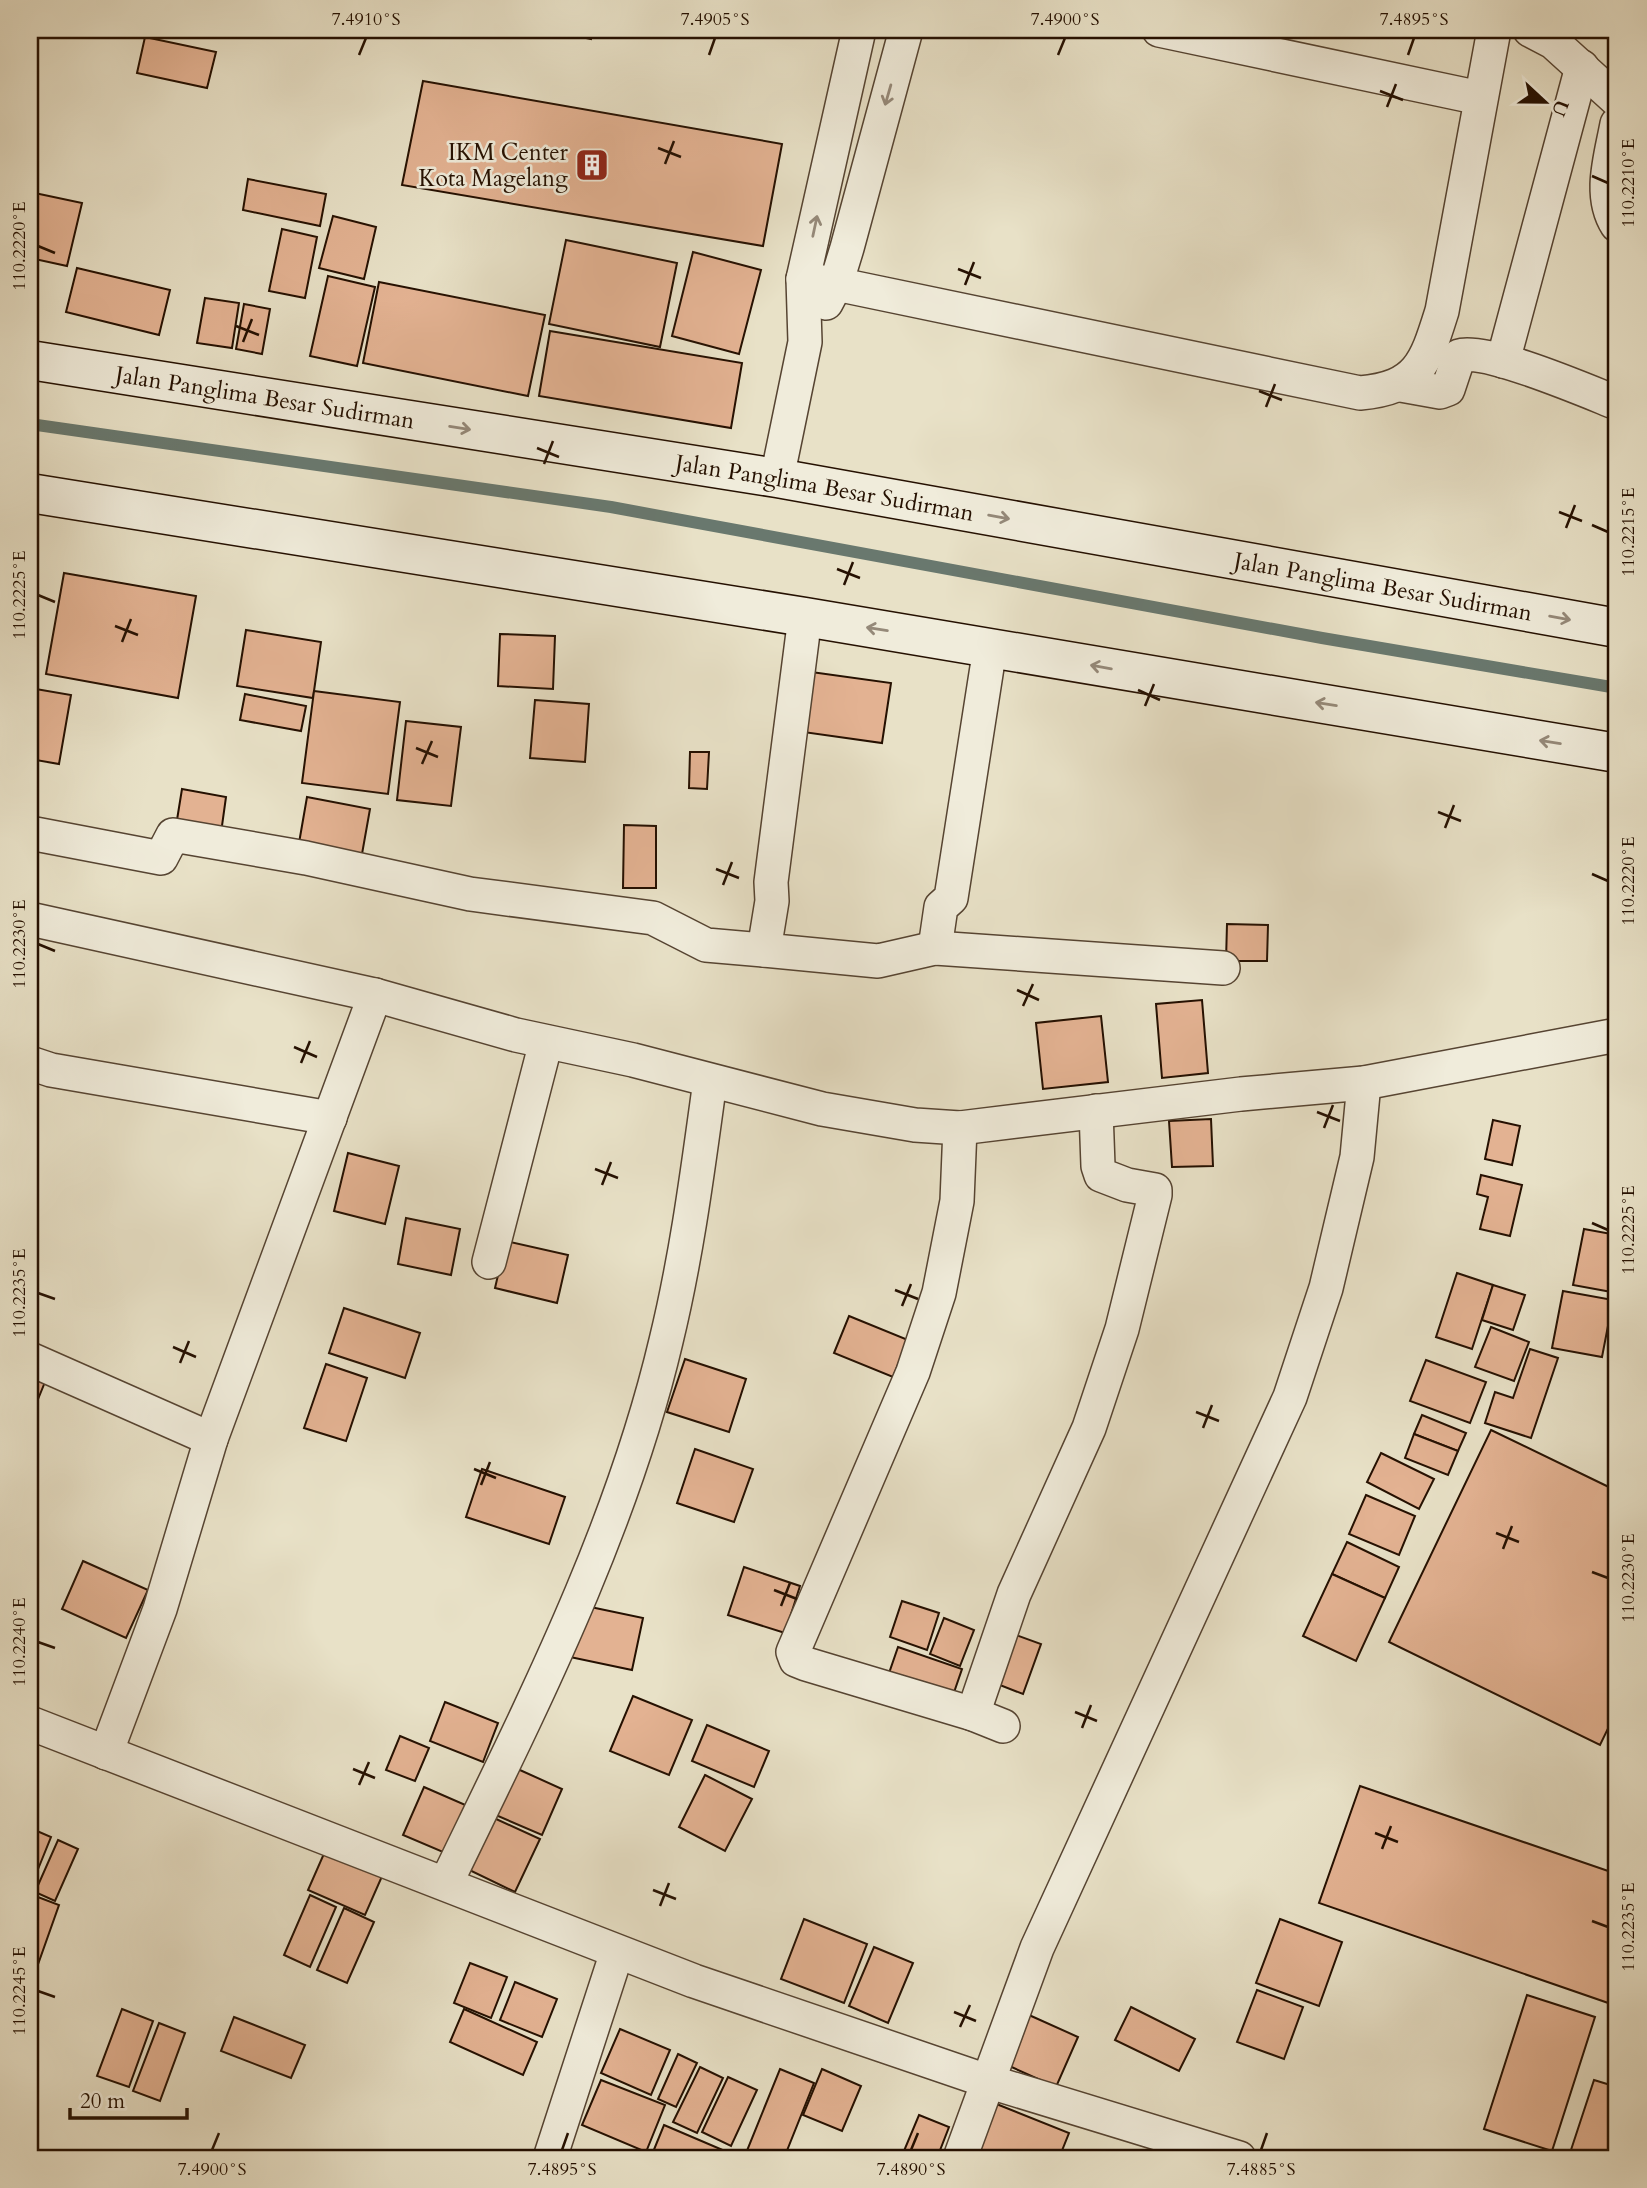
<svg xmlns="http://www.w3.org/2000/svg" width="1647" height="2188" font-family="Cardo,serif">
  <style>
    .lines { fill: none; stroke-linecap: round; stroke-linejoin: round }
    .stream { stroke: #69786e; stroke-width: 12 }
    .building { fill: #e3b292; stroke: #251001; stroke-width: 2 }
    .minor-casing { stroke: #564432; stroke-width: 36 }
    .secondary-casing { stroke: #251001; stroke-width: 41 }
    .minor { stroke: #f0ecdb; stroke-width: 33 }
    .secondary { stroke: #f0ecdb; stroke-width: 38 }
    .oneway { stroke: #958979 }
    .ticks { fill: none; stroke: #251001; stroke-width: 2.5 }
    .labels { text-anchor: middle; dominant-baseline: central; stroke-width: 5; stroke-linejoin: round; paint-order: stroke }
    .poi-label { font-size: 23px; fill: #251001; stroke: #f0ecdb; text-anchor: end }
    .street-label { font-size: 23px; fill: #251001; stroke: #f0ecdb }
    .neatline { fill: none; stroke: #251001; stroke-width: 2.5 }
    .ticks-label { font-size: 18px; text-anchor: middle; fill: #251001 }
  </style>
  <rect width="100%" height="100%" fill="#e8e1c7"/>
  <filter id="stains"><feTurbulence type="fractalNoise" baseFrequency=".00286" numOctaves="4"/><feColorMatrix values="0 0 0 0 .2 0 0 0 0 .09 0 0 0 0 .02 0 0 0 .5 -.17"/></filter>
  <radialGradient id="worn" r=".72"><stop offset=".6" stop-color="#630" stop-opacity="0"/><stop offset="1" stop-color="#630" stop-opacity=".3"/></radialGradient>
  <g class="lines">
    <polyline class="stream" points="30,424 611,507 1322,638 1617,688"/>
  </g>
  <g class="building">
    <polygon points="548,30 593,30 591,39"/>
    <polygon points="145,37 216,52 207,88 137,73"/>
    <polygon points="423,81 782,144 763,246 402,185"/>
    <polygon points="248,179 326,194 320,226 243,210"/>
    <polygon points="30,192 82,203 67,266 30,258"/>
    <polygon points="333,216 376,227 364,279 319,268"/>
    <polygon points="282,229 317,237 305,298 269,291"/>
    <polygon points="566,240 677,263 660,347 549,324"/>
    <polygon points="693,252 761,270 739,354 672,336"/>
    <polygon points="77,268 170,290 159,335 66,312"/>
    <polygon points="328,276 375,287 357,366 310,356"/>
    <polygon points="379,282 545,315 528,396 363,363"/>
    <polygon points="205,298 239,303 232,348 197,343"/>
    <polygon points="244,304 270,309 262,354 236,349"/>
    <polygon points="550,331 742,363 731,428 539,396"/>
    <polygon points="64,573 196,596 178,698 46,674"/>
    <polygon points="246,630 321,642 313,698 237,686"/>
    <polygon points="500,634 555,636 553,689 498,686"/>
    <polygon points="804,671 891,683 882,743 796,731"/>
    <polygon points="30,688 71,695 59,764 30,759"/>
    <polygon points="314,691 400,702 388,794 302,783"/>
    <polygon points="245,694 306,706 301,731 240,720"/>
    <polygon points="535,700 589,704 585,762 530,758"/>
    <polygon points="406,721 461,727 451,806 397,800"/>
    <polygon points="690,752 709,752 707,789 689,788"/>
    <polygon points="182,789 226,797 221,833 176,826"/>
    <polygon points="307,797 370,809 362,854 299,843"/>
    <polygon points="624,825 656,826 656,888 623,888"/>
    <polygon points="1227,924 1268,925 1267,961 1226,961"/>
    <polygon points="1202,1000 1208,1073 1162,1078 1156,1004"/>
    <polygon points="1101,1016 1108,1082 1043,1089 1036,1023"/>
    <polygon points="1211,1119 1213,1166 1172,1167 1169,1121"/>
    <polygon points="1493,1120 1520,1126 1512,1165 1485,1159"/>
    <polygon points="348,1153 399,1166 385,1224 334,1211"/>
    <polygon points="1481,1175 1522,1185 1510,1236 1480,1229 1488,1197 1477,1194"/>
    <polygon points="406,1218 460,1229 451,1275 398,1264"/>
    <polygon points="1584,1229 1617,1235 1617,1293 1573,1285"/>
    <polygon points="506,1241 568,1255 557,1303 495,1288"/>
    <polygon points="1457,1273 1493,1285 1472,1349 1436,1337"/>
    <polygon points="1493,1285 1525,1295 1513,1330 1482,1320"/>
    <polygon points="1563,1291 1613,1300 1602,1357 1552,1348"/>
    <polygon points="344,1308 420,1333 405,1378 329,1353"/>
    <polygon points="849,1316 908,1340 893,1377 834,1353"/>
    <polygon points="1491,1327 1529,1342 1514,1381 1475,1367"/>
    <polygon points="1530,1349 1558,1358 1531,1438 1485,1423 1495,1392 1513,1398"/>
    <polygon points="685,1359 746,1379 729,1432 667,1412"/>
    <polygon points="1426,1360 1486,1382 1470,1423 1410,1401"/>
    <polygon points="30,1364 49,1372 30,1419"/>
    <polygon points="326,1364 367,1378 346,1441 304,1428"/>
    <polygon points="1422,1415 1466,1433 1458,1451 1414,1434"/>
    <polygon points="1491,1430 1617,1491 1617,1710 1600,1745 1389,1642"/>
    <polygon points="1414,1434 1458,1451 1448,1475 1405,1458"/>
    <polygon points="695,1449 753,1469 734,1522 677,1503"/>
    <polygon points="1381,1453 1434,1479 1419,1509 1367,1482"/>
    <polygon points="482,1469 565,1497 549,1544 466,1517"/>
    <polygon points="1366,1495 1415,1516 1399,1555 1349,1534"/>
    <polygon points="1347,1542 1399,1567 1385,1598 1332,1574"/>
    <polygon points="83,1561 148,1590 126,1638 62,1609"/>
    <polygon points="744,1567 800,1586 785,1633 728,1615"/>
    <polygon points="1332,1574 1385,1598 1356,1661 1303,1636"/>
    <polygon points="902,1601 939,1613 927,1650 890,1637"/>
    <polygon points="581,1605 643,1618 632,1670 570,1657"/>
    <polygon points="944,1618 974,1630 960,1666 930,1654"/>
    <polygon points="1005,1631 1041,1644 1023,1694 987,1680"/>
    <polygon points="898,1647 962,1669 950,1704 886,1682"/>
    <polygon points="633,1696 692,1720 669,1775 610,1751"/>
    <polygon points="445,1702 498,1723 483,1762 430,1741"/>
    <polygon points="707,1725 769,1751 754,1787 692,1761"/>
    <polygon points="400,1736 429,1748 415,1781 386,1770"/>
    <polygon points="511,1766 562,1789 542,1835 491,1813"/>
    <polygon points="705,1775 752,1799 725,1851 679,1827"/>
    <polygon points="1360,1786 1617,1874 1617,2006 1319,1903"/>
    <polygon points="424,1787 470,1807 450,1855 403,1835"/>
    <polygon points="483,1813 540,1839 515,1892 459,1865"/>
    <polygon points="30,1828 51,1837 30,1889"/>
    <polygon points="58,1840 78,1849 55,1901 35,1892"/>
    <polygon points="326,1849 383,1874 365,1915 308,1890"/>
    <polygon points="30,1894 59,1905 36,1970 30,1968"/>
    <polygon points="310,1895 336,1907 310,1967 284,1955"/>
    <polygon points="344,1908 374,1922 347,1983 317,1970"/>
    <polygon points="804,1919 867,1944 844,2003 781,1979"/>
    <polygon points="1280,1919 1342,1942 1319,2006 1256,1983"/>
    <polygon points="874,1947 913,1963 888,2023 849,2006"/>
    <polygon points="470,1963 507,1977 491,2018 454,2003"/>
    <polygon points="515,1982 557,1999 542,2037 500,2020"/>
    <polygon points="1257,1990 1303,2007 1284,2059 1237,2042"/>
    <polygon points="1527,1995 1595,2017 1552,2151 1484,2129"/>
    <polygon points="1131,2007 1195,2039 1179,2071 1115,2040"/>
    <polygon points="122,2009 153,2021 129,2087 97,2076"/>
    <polygon points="464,2009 537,2042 523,2075 450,2042"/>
    <polygon points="1029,2015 1078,2037 1056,2087 1007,2065"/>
    <polygon points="234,2017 305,2045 291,2078 221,2051"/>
    <polygon points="159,2023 185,2033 160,2101 133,2091"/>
    <polygon points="620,2029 670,2050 651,2095 601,2073"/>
    <polygon points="678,2054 697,2063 676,2107 658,2099"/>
    <polygon points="700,2067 723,2078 697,2133 673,2122"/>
    <polygon points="780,2069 814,2083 784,2158 744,2158"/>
    <polygon points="822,2069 861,2086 842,2131 803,2115"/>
    <polygon points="728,2077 757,2090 731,2146 702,2132"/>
    <polygon points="601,2080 665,2105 646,2152 582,2125"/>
    <polygon points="1594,2080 1617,2087 1617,2158 1575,2158 1569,2156"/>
    <polygon points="989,2101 1069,2133 1059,2158 967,2158"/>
    <polygon points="919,2115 949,2127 937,2158 901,2158"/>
    <polygon points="664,2125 725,2151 721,2158 668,2158 653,2152"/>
  </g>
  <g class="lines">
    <defs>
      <g id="minor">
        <polyline points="1159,30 1480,98"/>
        <polyline points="1530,30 1553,42 1617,100"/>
        <path d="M1617,124c-6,33 -19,71 0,101"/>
        <path d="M803,279l33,5 524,109c59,-5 66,-31 82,-82l52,-281"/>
        <polyline points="826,303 836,284 847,248 906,30"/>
        <polyline points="1503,361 1582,67"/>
        <path d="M1401,385l39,7 8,-3 11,-33c26,-9 130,36 158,47"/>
        <polyline points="777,478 805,342 803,279 859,30"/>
        <polyline points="805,617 771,882 772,901 764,950 878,961 935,948 1223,968"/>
        <polyline points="30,833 161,858 173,835 306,858 470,894 653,918 706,945 764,950"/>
        <polyline points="30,919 375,995 516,1035 633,1060 822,1109 915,1125 960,1128 1241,1094 1364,1083 1617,1035"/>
        <polyline points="935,948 941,907 951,898 990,648"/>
        <polyline points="30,1063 51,1070 330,1118"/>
        <polyline points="960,1128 957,1201 939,1293 913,1372 793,1652 796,1660 806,1664 973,1714 1003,1726"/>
        <polyline points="489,1262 546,1042"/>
        <polyline points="30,1359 211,1439"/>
        <polyline points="973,1714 1014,1594 1089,1428 1122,1329 1155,1195 1155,1190 1127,1185 1101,1175 1098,1166 1096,1111"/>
        <polyline points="30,1723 694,1981 987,2081 1239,2158"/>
        <polyline points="106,1753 160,1609 211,1439 375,995"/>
        <path d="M446,1883c85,-176 175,-351 220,-542 21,-86 32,-173 44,-260"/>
        <polyline points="550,2158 617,1952"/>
        <polyline points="960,2158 1037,1948 1290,1397 1326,1288 1357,1157 1364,1083"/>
      </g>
      <g id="secondary">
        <path id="s1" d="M30,360l747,118 840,150"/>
        <polyline points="30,493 805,617 1617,753"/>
      </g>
    </defs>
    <use href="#minor" class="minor-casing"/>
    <use href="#secondary" class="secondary-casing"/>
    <use href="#minor" class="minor"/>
    <use href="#secondary" class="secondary"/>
  </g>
  <defs><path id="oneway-shaft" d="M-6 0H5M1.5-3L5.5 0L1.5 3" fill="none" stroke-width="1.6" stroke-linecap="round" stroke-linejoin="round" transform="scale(1.75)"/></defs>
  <g class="oneway">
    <use href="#oneway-shaft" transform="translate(888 95) rotate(106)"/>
    <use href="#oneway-shaft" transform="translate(815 226) rotate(-78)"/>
    <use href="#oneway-shaft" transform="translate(460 428) rotate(9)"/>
    <use href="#oneway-shaft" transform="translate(999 517) rotate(10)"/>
    <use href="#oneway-shaft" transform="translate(1560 618) rotate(10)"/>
    <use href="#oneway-shaft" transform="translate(877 629) rotate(-171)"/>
    <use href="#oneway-shaft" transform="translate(1101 667) rotate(-170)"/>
    <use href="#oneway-shaft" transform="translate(1326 704) rotate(-171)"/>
    <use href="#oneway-shaft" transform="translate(1550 742) rotate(-171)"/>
  </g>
  <path class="ticks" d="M359,55l7,-17M709,55l6,-17M1058,55l7,-17M1408,55l6,-17M1380,91l23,9M1387,107l9,-23M658,148l23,9M665,164l9,-23M1592,176l16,7M38,246l17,7M958,269l23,9M965,285l9,-23M236,326l23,9M243,342l9,-23M1259,391l23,9M1266,407l9,-23M537,448l22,9M544,464l9,-23M1559,512l23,9M1592,525l16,7M1566,528l9,-23M837,569l23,9M844,585l9,-23M38,595l17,7M115,626l23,9M122,642l9,-23M1138,690l22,10M1145,706l9,-22M416,748l22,9M422,764l10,-23M1438,812l23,9M1445,828l9,-23M716,869l23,9M1592,874l16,7M723,885l9,-23M38,944l17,7M1017,990l22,10M1023,1006l10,-22M294,1047l23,10M301,1063l9,-22M1317,1112l23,9M1324,1128l9,-23M595,1169l23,9M602,1185l9,-23M1592,1223l16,7M895,1290l23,9M38,1293l17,6M902,1306l9,-22M173,1347l23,10M180,1363l9,-22M1196,1412l23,9M1203,1428l9,-23M474,1469l22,9M481,1485l9,-23M1496,1533l23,9M1503,1549l9,-23M1592,1572l16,6M774,1590l23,9M781,1606l9,-23M38,1642l17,6M1075,1712l22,9M1082,1728l9,-23M353,1769l22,9M359,1785l10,-23M1375,1833l23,9M1382,1849l9,-23M653,1890l23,9M660,1906l9,-23M1592,1921l16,6M38,1991l17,6M954,2012l22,9M960,2027l10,-22M212,2150l7,-17M562,2150l6,-17M911,2150l7,-17M1261,2150l6,-17"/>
  <defs>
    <symbol id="building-square" viewBox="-11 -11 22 22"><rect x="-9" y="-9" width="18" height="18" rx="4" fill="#8f2418" stroke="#f0ecdb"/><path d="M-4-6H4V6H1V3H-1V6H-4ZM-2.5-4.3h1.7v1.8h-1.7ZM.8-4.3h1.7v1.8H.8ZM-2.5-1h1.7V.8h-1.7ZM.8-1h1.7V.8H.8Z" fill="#fff"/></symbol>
  </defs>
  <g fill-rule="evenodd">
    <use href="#building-square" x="573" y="146" width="38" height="38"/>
  </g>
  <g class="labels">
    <g class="poi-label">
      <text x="568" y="152">IKM Center<tspan x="568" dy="26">Kota Magelang</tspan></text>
    </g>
    <g class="street-label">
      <text stroke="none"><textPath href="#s1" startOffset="238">Jalan Panglima Besar Sudirman</textPath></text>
      <text stroke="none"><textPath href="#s1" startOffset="805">Jalan Panglima Besar Sudirman</textPath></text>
      <text stroke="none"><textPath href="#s1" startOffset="1372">Jalan Panglima Besar Sudirman</textPath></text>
    </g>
  </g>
  <rect width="1647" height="2188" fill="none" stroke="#e8e1c7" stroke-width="77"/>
  <g transform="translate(1545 102) rotate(112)" stroke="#f0ecdb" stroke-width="5" paint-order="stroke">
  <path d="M0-5L12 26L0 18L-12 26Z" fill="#251001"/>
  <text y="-10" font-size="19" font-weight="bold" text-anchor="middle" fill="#251001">U</text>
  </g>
  <path d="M70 2108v10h117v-10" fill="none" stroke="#251001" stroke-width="3.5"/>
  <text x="80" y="2108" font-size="21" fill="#251001" stroke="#f0ecdb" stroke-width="5" paint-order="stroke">20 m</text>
  <rect x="38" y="38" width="1570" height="2112" class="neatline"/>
  <g class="ticks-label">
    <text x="366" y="25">7.4910°S</text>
    <text x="715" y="25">7.4905°S</text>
    <text x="1065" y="25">7.4900°S</text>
    <text x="1414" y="25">7.4895°S</text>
    <text transform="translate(1628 183) rotate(-90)" y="6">110.2210°E</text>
    <text transform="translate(19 246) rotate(-90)" y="6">110.2220°E</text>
    <text transform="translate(1628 532) rotate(-90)" y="6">110.2215°E</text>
    <text transform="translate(19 595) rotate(-90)" y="6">110.2225°E</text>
    <text transform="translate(1628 881) rotate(-90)" y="6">110.2220°E</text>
    <text transform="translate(19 944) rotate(-90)" y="6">110.2230°E</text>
    <text transform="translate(1628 1230) rotate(-90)" y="6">110.2225°E</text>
    <text transform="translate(19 1293) rotate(-90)" y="6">110.2235°E</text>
    <text transform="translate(1628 1578) rotate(-90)" y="6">110.2230°E</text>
    <text transform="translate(19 1642) rotate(-90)" y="6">110.2240°E</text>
    <text transform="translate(1628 1927) rotate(-90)" y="6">110.2235°E</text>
    <text transform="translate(19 1991) rotate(-90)" y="6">110.2245°E</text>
    <text x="212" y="2175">7.4900°S</text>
    <text x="562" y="2175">7.4895°S</text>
    <text x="911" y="2175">7.4890°S</text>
    <text x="1261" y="2175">7.4885°S</text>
  </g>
  <rect width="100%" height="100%" filter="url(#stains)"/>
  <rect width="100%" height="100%" fill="url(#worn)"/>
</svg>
